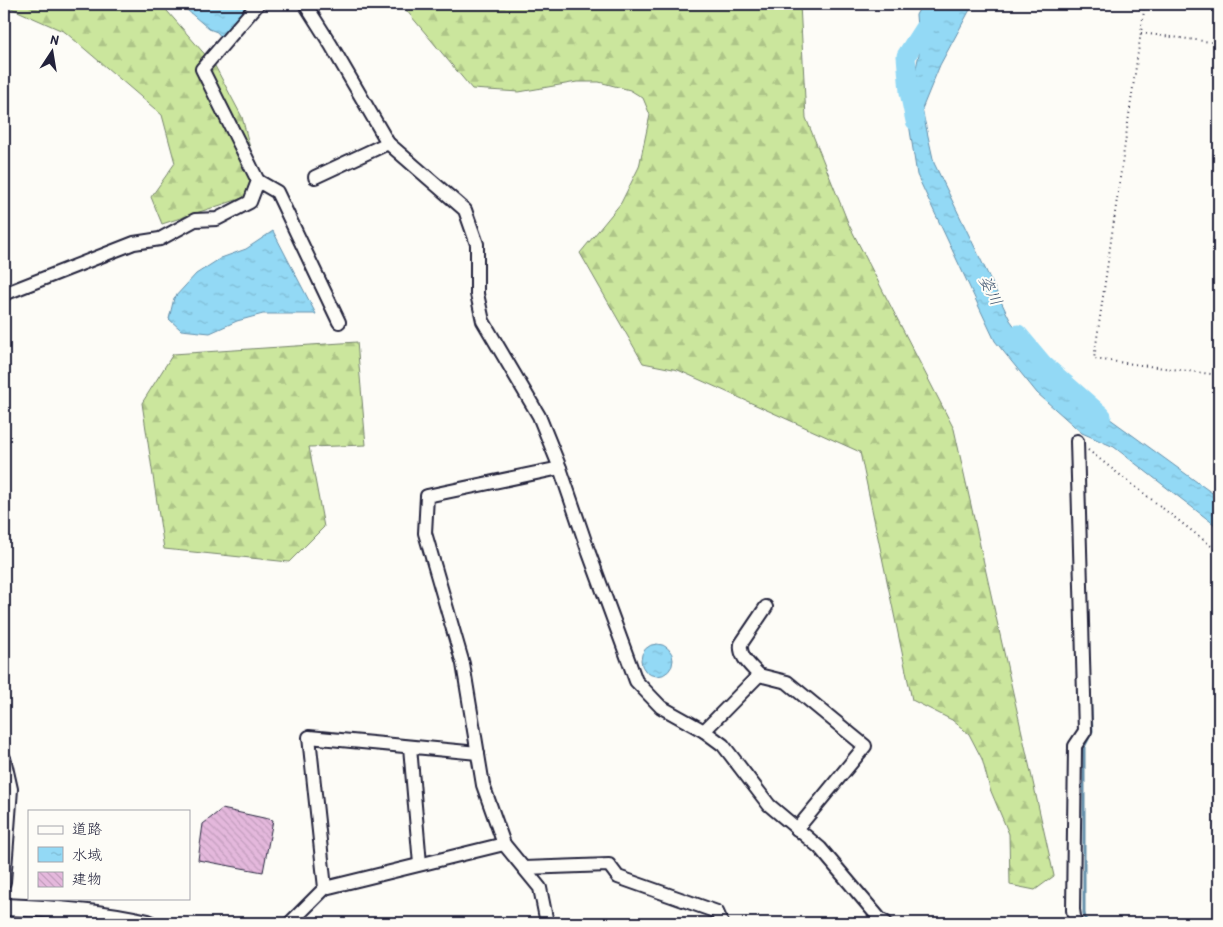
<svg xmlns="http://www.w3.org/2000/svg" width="1223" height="927" font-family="'Patrick Hand','Klee One',sans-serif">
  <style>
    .forest { fill: url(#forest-firs); stroke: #76846c }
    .water { fill: url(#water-ripples); stroke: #6690ab }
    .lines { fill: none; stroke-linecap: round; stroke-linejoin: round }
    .stream { stroke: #6690ab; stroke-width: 3 }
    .river { stroke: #93d9f5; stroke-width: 19 }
    .building { fill: url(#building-back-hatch); stroke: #22223b }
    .minor-casing { stroke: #22223b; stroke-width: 16 }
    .major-casing { stroke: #22223b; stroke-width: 20 }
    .path { stroke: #22223b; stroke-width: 2; stroke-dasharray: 1 4; stroke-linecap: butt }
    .minor { stroke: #fdfcf7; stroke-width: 12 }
    .major { stroke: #fdfcf7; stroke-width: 16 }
    .labels { text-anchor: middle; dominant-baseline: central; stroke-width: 4; stroke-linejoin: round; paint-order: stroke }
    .water-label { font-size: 16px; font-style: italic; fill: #445973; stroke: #fdfcf7 }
  </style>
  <defs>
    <pattern id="forest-firs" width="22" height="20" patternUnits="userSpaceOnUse" patternTransform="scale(1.25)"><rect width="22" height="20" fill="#cbe69d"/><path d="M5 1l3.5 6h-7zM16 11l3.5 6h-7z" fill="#aec588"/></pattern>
    <pattern id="water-ripples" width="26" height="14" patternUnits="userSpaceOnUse" patternTransform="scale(1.25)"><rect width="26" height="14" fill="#93d9f5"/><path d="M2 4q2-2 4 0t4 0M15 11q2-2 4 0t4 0" fill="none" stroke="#7ebad3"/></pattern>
    <pattern id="building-back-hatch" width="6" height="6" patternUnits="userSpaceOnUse" patternTransform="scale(1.25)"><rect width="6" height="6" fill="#e4b8dc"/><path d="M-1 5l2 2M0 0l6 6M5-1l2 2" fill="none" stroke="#c39ebe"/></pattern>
  </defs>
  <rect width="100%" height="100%" fill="#fdfcf7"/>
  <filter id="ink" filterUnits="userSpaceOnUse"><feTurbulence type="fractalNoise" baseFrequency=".02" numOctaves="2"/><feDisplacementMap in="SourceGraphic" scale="10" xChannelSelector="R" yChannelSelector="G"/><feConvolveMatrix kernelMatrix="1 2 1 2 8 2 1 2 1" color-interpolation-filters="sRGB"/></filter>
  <g filter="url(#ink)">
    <g class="forest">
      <polygon points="4,4 161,4 215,66 242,117 259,183 255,194 162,224 151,197 175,163 162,115 65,32 4,5"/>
      <polygon points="401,4 800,4 806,118 849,225 954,429 1054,876 1035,890 1010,885 1009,834 990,789 982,759 969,734 952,720 912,700 860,452 678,370 643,363 580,253 621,203 639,167 650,115 643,98 630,90 599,82 577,82 519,92 472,89"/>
      <polygon points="357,342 366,445 309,447 324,527 289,562 164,549 142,403 173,354"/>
    </g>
    <g class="water">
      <polygon points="180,4 250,4 221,37 217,32 209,29"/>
      <polygon points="922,4 973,4 940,65 922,109 934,163 1010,320 1051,376 1219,498 1219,528 1114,447 1082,433 1037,393 995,341 917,175 907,111 919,54 916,15"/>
      <polygon points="273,231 316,314 263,314 237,321 210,333 181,330 169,319 174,298 196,274 221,258 246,249"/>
      <circle cx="657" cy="660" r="16"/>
    </g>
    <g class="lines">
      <polyline class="stream" points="1086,923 1084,913 1084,747 1092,731 1089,667"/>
      <g class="river">
        <polyline points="915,121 909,92 906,56 924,28 945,4"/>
        <polyline points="1018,334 1044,365 1102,416"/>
      </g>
    </g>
    <polygon class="building" points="222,809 273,820 263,872 198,860 203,824"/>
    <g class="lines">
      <defs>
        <g id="minor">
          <polyline points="305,4 331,45 388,143 465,210 477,244 477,294 483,321 539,416 560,468 589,553 636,681 661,707 704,731 723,745 769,805 820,848 880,919 886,923"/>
          <polyline points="315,177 388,143"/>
          <polyline points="258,181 277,192 339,322"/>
          <polyline points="4,294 134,243 160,239 195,220 217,219 250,202 258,181 202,69 258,4"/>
          <polyline points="759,675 787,682 865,746 797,829"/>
          <path d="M704,731l55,-56c-8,-9 -20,-18 -18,-31l25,-37"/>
          <polyline points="410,747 420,864"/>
          <polyline points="4,758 11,789 4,882"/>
          <polyline points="524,868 609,865 618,877 717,912 722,923"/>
          <polyline points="325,888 309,737 478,753"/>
          <polyline points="290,923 325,888 504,844"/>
          <polyline points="547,923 540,888 504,844 483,785 463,664 425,533 427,496 560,468"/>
          <polyline points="1075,923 1073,910 1075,746 1085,731 1077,441"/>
        </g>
        <path id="major" d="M4,907c49,2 97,5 144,16"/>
      </defs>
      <use href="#minor" class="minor-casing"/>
      <use href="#major" class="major-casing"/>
      <g class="path">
        <polyline points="1145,4 1094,359 1219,375"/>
        <polyline points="1141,33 1219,43"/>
        <polyline points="1088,450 1219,552"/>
      </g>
      <use href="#minor" class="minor"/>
      <use href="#major" class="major"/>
    </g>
  </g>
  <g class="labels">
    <g class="water-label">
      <text transform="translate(991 290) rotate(63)">姿川</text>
    </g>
  </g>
  <rect width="1223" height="927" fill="none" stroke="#fdfcf7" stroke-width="20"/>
  <rect x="10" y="10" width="1203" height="907" fill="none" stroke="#22223b" stroke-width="2" filter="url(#ink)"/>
  <rect x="28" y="810" width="162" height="90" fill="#fdfcf7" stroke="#a5a5ac"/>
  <rect x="38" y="826" width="25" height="8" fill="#fdfcf7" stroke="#a5a5ac"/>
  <text x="72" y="834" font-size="15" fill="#22223b">道路</text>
  <rect x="38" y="847" width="25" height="15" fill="url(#water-ripples)" stroke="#a5a5ac"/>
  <text x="72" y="860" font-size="15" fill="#22223b">水域</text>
  <rect x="38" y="872" width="25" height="15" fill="url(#building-back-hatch)" stroke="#a5a5ac"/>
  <text x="72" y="884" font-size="15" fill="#22223b">建物</text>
  <g transform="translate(52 52) rotate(12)" stroke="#fdfcf7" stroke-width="4" paint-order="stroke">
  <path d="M0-4L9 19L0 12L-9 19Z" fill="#22223b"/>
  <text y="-8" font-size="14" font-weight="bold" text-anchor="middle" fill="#22223b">N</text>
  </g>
</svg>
